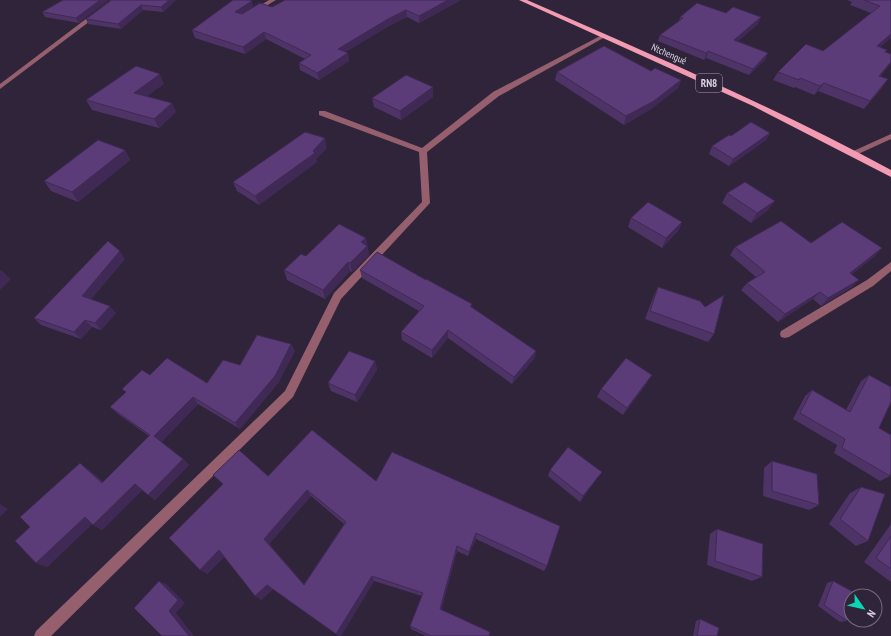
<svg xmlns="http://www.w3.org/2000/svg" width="891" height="636" font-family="'PT Sans Narrow',sans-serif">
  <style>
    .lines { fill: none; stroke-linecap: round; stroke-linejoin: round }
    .minor { fill: #955f6e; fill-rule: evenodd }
    .major { fill: #f49bb4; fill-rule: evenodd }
    .wall { fill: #4e3367; fill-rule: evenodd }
    .shaded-wall { fill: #402954 }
    .building { fill: #5b3b78; stroke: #402954; fill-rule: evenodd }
    .labels { text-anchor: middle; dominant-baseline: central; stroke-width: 3; stroke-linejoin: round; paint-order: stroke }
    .far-street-label { font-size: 10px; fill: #d8d2e0; stroke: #2f2439 }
    .shield { fill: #2f2439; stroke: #a59eae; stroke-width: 1 }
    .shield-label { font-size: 11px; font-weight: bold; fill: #d8d2e0 }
  </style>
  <rect width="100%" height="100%" fill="#2f2439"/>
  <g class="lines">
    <g class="minor">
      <polygon points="111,0 118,0 0,89 0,84"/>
      <polygon points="269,0 276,0 256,12 251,11"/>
      <polygon points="602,35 607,36 499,96 427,152 430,203 341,299 293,397 51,636 34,636 36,631 285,391 334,293 422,202 419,152 319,115 319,111 325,111 422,148 493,92"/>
      <polygon points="891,134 891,139 856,155 853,156 849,153"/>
      <polygon points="891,262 891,271 873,286 789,337 785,338 781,337 780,334 781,331 867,280"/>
    </g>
    <path class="major" d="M519,0h8c123,54 246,106 364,170v7l-138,-71z"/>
  </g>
  <g class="wall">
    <polygon points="108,0 79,23 45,17 42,12"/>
    <polygon points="112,0 176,0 163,12 143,10 121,29 88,24 86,19"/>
    <polygon points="461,0 419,23 407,17 389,26 345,52 348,53 349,61 319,80 300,70 299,63 305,59 266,39 245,54 195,38 192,30 254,7 272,7"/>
    <polygon points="847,0 891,0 880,47 886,52 880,76 882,88 864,109 818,91 814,95 795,87 794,88 773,80 778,72 823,51 871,13 850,5 852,2"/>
    <polygon points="680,17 758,24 737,42 768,53 765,60 749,75 706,58 704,60 658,41 660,35 679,22"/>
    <polygon points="651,71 681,80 678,88 651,109 624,125 555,80 557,72"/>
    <polygon points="164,84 146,96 176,112 159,128 92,110 86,100"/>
    <polygon points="433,97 401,120 374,107 372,98"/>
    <polygon points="770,133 766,140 729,166 709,154 712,146 731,136"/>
    <polygon points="327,148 316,159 317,162 259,205 237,191 233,182"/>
    <polygon points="125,150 130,160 78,202 51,191 44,181"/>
    <polygon points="727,193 768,210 751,223 722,203"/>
    <polygon points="631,218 682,222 678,231 662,248 628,227"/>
    <polygon points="366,238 369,255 352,272 350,271 325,299 287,280 284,270 306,256"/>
    <polygon points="811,243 882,248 875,256 852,274 852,287 821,306 813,299 778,322 741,290 747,283 756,277 730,255 735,247"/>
    <polygon points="125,259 91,299 116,313 101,330 92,327 81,339 41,325 34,318"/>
    <polygon points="360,270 426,280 472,304 471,307 536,351 534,359 512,384 448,338 432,358 402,340 401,332 419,311 362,278"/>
    <polygon points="658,287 714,334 708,342 645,319 654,295"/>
    <polygon points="291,344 295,351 278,383 240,429 198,404 161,442 183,459 189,465 155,500 142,490 102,530 92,524 47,567 36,563 30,527 88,469 103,482 149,436 118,414 110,407 126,392 122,389 150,375 207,383 240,365"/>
    <polygon points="375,361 377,370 357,402 331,391 328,383"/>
    <polygon points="869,375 879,428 890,476 880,481 834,453 837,445 793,419 805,396 812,390 846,410 861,381"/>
    <polygon points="647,383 623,415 597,397 601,389"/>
    <polygon points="772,461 819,505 809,510 763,496 764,468"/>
    <polygon points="550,470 597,478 580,502 548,476"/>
    <path d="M213,475l55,1 108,5 171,85 -3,5 -68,-32 -8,17 -11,-5 -16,59 48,26h-63l-15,-7 -1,-3 12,-30 -48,-15 -33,55h-2l-66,-47 -12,11 -37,-43 -17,17 16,-90zM311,496l33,28 -40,60 -35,-40z"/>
    <polygon points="861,487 868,541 856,546 829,524 850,493"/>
    <polygon points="891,524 891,582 864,562"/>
    <polygon points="717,529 762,577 752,581 707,565 710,534"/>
    <polygon points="833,581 847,621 840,622 818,606 827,583"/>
    <polygon points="700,619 717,636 693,636 696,621"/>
  </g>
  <g class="shaded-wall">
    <polygon points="100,0 108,0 79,23 76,18"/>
    <polygon points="169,0 176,0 163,12 161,7"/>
    <polygon points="448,0 461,0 419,23 419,16"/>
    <polygon points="252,1 254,8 238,19 235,12"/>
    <polygon points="141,5 143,10 121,29 118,24"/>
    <polygon points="406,10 407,17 389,26 339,56 338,49 388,19"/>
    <polygon points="761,17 758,24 731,47 734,40"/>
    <polygon points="264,32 266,39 245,54 243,47"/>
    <polygon points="891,34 891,38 871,55 877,46"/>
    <polygon points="708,51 706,58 704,60 706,53"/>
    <polygon points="348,53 349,61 319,80 317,73"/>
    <polygon points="768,53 765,60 749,75 753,69"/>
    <polygon points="891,62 891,63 874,85 879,76"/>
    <polygon points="160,74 164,84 138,103 134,93"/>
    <polygon points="888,79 882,88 864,109 870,101"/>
    <polygon points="681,80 678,88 651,109 624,125 626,116"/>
    <polygon points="824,83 818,91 814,95 820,86"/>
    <polygon points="433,87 433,97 401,120 400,111"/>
    <polygon points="172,103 176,112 159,128 154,119"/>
    <polygon points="770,133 766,140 729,166 733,159"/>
    <polygon points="325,138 327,148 316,159 317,162 259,205 255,196 313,151"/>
    <polygon points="125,150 130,160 78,202 72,192"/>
    <polygon points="775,201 768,210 751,223 757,213"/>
    <polygon points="682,222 678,231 662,248 666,238"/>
    <polygon points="366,238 369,255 352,272 350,263 361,242"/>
    <polygon points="882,248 875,256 843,281 850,273"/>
    <polygon points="120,251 125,259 88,303 82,296"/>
    <polygon points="348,262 350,271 325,299 323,290"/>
    <polygon points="1,270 11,279 0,290 0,271"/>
    <polygon points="859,280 852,287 821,306 828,298"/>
    <polygon points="820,292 813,299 778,322 785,314"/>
    <polygon points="110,306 116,313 101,330 95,323"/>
    <polygon points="85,320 92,327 81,339 74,332"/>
    <polygon points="448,330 448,338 432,358 432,350"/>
    <polygon points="291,344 295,351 278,383 240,429 235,423"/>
    <polygon points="536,351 534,359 512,384 514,377"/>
    <polygon points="375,361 377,370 357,402 355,395"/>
    <polygon points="652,375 647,383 623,415 627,408"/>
    <polygon points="193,397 198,404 161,443 154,436"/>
    <polygon points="183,459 189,465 155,500 148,495"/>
    <polygon points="80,463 88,469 110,489 102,483"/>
    <polygon points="602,472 597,478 580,502 583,496"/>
    <polygon points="135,484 143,489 102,530 93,525"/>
    <polygon points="307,490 311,496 269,544 308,589 304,585 264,539"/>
    <polygon points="0,504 8,509 0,517"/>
    <polygon points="85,517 94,522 47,567 36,563"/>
    <polygon points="476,533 476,539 468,556 469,552"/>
    <polygon points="457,546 457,551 441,612 440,609"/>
    <polygon points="219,550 226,555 207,574 200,570"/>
    <polygon points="372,576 374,581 341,636 339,636 336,634"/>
    <polygon points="159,581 166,584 185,603 176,613 194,636 189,636 169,611"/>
    <polygon points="267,585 273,588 261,600 255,596"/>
  </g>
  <g class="building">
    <polygon points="63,0 100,0 76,18 42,12"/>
    <polygon points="112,0 169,0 161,7 141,5 118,24 86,19"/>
    <polygon points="233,0 250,0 252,1 235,12 242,14 260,3 272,7 285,0 448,0 419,16 406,10 388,19 338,49 348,53 317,73 299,63 311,55 264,32 243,47 192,30"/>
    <polygon points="864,0 891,0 891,34 877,46 887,50 885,52 891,54 891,62 879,76 888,79 870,101 824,83 820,86 800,78 799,80 778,72 806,44 823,51 880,6"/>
    <polygon points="697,3 726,13 733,7 761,17 734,40 768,53 753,69 708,51 706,53 660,35 683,18 680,17"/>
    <polygon points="604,46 651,71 655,68 681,80 654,101 626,116 557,72"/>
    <polygon points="136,66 160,74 134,93 172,103 154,119 86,100"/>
    <polygon points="406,75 433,87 400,111 372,98"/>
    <polygon points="751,122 770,133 733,159 712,146 729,135 731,136"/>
    <polygon points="305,132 325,138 313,151 315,153 255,196 233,182"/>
    <polygon points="98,140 125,150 72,192 44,181"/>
    <polygon points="745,182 775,201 757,213 727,193"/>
    <polygon points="648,202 682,222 666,238 631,218"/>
    <polygon points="781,221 811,243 842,222 882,248 850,273 859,280 828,298 820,292 785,314 747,283 765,272 735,247"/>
    <polygon points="339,224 366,238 361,242 367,246 350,263 348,262 323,290 284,270 301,254 306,256"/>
    <polygon points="108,241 120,251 82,296 110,306 95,323 85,320 74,332 34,318"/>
    <polygon points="377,252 426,280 426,279 472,304 470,306 536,351 514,377 448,330 432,350 401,332 424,306 360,270"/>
    <polygon points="658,287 700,301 705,307 724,295 714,334 650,311"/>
    <polygon points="257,335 291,344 275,376 235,423 193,397 154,436 183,459 148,495 135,484 93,525 85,517 36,563 15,541 30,527 20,517 80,463 102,483 150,435 110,407 126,392 122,389 142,370 150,375 167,358 207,383 223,360 240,365"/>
    <polygon points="349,351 375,361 355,395 328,383"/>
    <polygon points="626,358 652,375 627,408 601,389"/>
    <polygon points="869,375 891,387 891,402 879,428 891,435 891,472 890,476 842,448 845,439 800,413 812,390 850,412"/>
    <path d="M312,430l64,51 16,-29 168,74 -13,40 -71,-33 -7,19 -12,-6 -17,63 50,23 -1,4h-58l-21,-10 13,-33 -51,-17 -36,58 -69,-49 -12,11 -36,-46 -19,20 -31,-32 54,-54 -10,-9 26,-25 29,26zM307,490l39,32 -42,63 -40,-46z"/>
    <polygon points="568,447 602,472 583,496 550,470"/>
    <polygon points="772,461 817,474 819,505 772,491"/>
    <polygon points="861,487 885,494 868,541 840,519"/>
    <polygon points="717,529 763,544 762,577 715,561"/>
    <polygon points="891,536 891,569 876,558"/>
    <polygon points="159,581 178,600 169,611 189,636 162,636 134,608"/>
    <polygon points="833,581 857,594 856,596 851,596 851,609 847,621 824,605"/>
    <polygon points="700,619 719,628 717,636 697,636"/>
  </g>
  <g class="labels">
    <g class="far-street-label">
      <text transform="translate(669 54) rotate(24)">Ntchengué</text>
    </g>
    <rect class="shield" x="696" y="74" width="26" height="18" rx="3"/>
    <g class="shield-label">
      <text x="709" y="83">RN8</text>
    </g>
  </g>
  <g transform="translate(863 608) rotate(124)"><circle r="19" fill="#2f2439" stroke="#736a7c"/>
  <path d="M0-3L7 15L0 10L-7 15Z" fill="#0cd5b5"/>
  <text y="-6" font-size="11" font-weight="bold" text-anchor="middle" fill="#d8d2e0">N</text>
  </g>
</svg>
